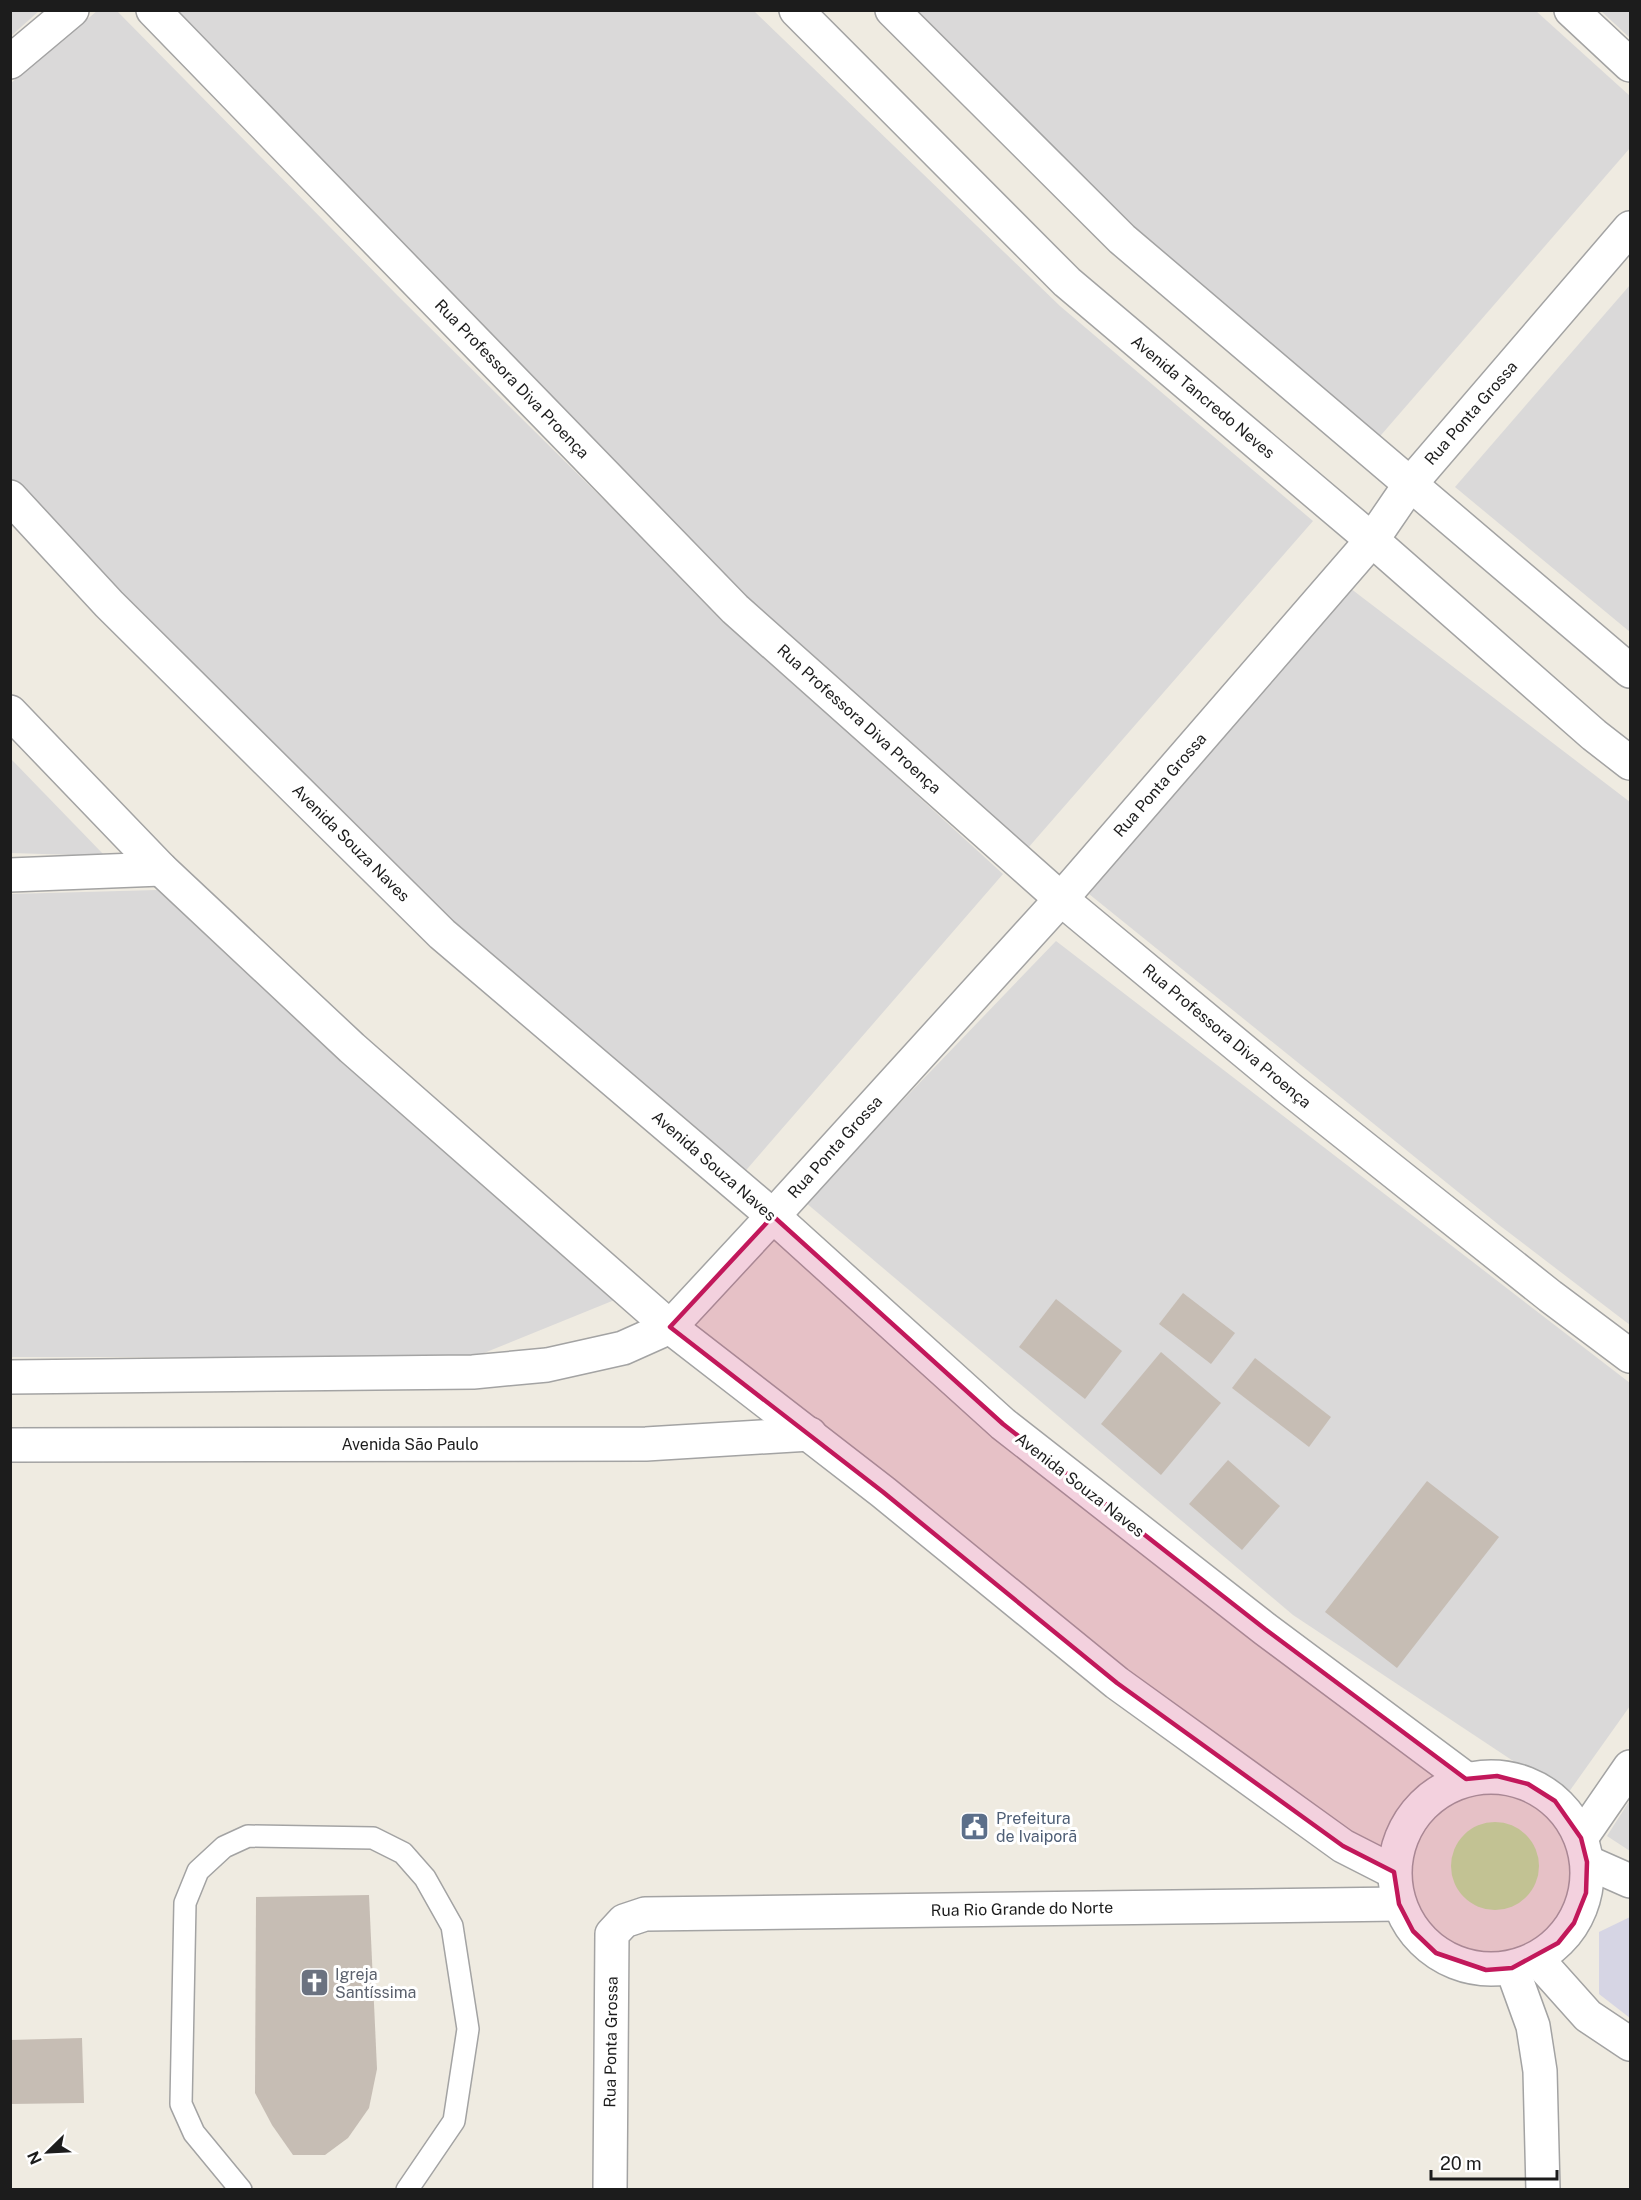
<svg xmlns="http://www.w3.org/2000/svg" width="1641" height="2200" font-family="'Public Sans',sans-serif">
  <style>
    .residential { fill: #dad9d9 }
    .grass { fill: #c2eda2 }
    .plaza { fill: #d6d5e4 }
    .building { fill: #c6bdb4 }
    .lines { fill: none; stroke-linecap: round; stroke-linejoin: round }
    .service-casing { stroke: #a3a3a3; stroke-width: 24 }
    .minor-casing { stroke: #a3a3a3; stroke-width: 36 }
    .tertiary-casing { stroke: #a3a3a3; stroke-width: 36 }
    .service { stroke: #fff; stroke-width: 21 }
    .minor { stroke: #fff; stroke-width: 33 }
    .tertiary { stroke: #fff; stroke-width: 33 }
    .marked { fill: #c2185b; fill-opacity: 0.2; stroke: #c2185b; stroke-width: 4.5; stroke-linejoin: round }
    .labels { text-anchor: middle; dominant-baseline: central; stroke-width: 6; stroke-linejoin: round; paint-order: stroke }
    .street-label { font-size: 16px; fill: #1c1c1c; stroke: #fff }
    .service-label { font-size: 16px; fill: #4e5e75; stroke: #fff; text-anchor: start }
    .worship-label { font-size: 16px; fill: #5b616d; stroke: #fff; text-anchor: start }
  </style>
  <rect width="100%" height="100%" fill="#efebe1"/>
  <g class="residential">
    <polygon points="11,10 39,10 39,11 11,36"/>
    <polygon points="97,11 117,11 398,296 725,620 1003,874 735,1183 446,926 118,597 11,480 11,83"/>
    <polygon points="169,11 754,11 1060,306 1313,521 1021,856 742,600"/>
    <polygon points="918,11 1536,11 1630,96 1630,148 1375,442 1137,234"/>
    <polygon points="1601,11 1630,11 1630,38"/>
    <polygon points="1630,285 1630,632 1455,487"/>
    <polygon points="1346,585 1630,802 1630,1325 1499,1225 1089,894"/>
    <polygon points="11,759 105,856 11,853"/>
    <polygon points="157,890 617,1299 474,1357 11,1357 10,894"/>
    <polygon points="1056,941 1630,1383 1630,1706 1566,1796 1293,1615 805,1202"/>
    <polygon points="1630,1800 1630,1851 1607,1836"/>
  </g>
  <circle class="grass" cx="1495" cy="1866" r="44"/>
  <polygon class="plaza" points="1630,1917 1630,2018 1599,1994 1599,1932"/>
  <g class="building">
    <polygon points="1183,1293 1235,1333 1211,1364 1159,1324"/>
    <polygon points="1056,1299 1122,1351 1085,1399 1019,1347"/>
    <polygon points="1161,1352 1221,1403 1161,1475 1101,1424"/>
    <polygon points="1255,1358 1331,1417 1309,1447 1232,1388"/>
    <polygon points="1228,1460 1280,1506 1242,1550 1189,1504"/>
    <polygon points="1427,1481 1499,1537 1397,1668 1325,1612"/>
    <polygon points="369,1895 377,2069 369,2108 348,2138 325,2155 293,2155 272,2125 255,2093 256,1897"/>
    <polygon points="82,2038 84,2103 10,2104 10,2040"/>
  </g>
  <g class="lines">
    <defs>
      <polyline id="service" points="241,2190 194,2133 181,2104 185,1903 198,1871 224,1847 248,1836 373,1838 403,1853 425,1878 452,1926 468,2029 454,2121 407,2190"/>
      <g id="minor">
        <polyline points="153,10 735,609 1061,899 1291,1090 1550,1296 1630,1356"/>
        <polyline points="1571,10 1630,65"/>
        <polyline points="10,62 72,10"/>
        <polyline points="10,875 161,869"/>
        <polyline points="773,1216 1061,899 1372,540 1411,483 1630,228"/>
        <polyline points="1581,1838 1630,1767"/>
        <polyline points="1512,1968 1533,2026 1540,2071 1543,2190"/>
        <polyline points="610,2190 612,1934 624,1921 645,1914 1399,1904"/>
      </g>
      <g id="tertiary">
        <polyline points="796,10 1067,282 1372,540 1594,735 1630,763"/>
        <polyline points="892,10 1122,239 1630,671"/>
        <polyline points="10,497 109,604 442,934 773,1216 1003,1424 1265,1629 1466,1779"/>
        <polyline points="10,712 161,869 352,1048 670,1327 883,1492 1117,1683 1343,1846 1394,1872"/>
        <polyline points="10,1377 473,1372 547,1365 623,1348 670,1327 773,1216"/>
        <polyline points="10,1445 646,1444 810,1434"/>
        <circle cx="1491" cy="1873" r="96"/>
        <polyline points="1587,1862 1630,1881"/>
        <polyline points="1537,1959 1588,2016 1630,2044"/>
      </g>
    </defs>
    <use href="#service" class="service-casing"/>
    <use href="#minor" class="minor-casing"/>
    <use href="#tertiary" class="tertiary-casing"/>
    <use href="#service" class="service"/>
    <use href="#minor" class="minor"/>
    <use href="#tertiary" class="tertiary"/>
  </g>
  <path class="marked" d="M773,1216l230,208 262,205 201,150 31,-3 31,8 27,17 26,37 6,24 -1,31 -12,30 -16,20 -46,25 -26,2 -50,-17 -23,-22 -14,-27 -5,-32 -51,-26 -226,-163 -234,-191 -213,-165z"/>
  <defs>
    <symbol id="civic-square" viewBox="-11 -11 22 22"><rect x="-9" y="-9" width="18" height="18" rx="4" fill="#5c6f8a" stroke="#fff"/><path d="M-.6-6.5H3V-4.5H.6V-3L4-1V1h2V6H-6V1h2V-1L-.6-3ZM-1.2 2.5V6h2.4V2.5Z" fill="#fff"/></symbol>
    <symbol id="church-square" viewBox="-11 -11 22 22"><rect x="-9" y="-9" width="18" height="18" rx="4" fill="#6b7280" stroke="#fff"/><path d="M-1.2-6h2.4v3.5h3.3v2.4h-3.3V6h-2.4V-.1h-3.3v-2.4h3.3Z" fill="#fff"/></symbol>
  </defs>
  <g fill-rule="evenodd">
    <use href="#civic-square" x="958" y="1810" width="33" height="33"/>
    <use href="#church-square" x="298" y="1966" width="33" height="33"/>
  </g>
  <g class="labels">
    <g class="street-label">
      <text transform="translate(512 379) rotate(46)">Rua Professora Diva Proença</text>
      <text transform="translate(1203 397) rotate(40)">Avenida Tancredo Neves</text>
      <text transform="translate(1471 413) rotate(-49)">Rua Ponta Grossa</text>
      <text transform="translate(859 719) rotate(42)">Rua Professora Diva Proença</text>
      <text transform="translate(1160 785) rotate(-49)">Rua Ponta Grossa</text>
      <text transform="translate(351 843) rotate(45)">Avenida Souza Naves</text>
      <text transform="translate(1227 1036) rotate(40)">Rua Professora Diva Proença</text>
      <text transform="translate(835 1147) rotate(-48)">Rua Ponta Grossa</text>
      <text transform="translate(714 1166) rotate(41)">Avenida Souza Naves</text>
      <text x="410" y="1444">Avenida São Paulo</text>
      <text transform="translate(1080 1485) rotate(38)">Avenida Souza Naves</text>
      <text transform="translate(1022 1909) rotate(-1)">Rua Rio Grande do Norte</text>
      <text transform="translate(611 2042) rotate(-89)">Rua Ponta Grossa</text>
    </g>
    <g class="service-label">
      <text x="996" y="1818">Prefeitura<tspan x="996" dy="18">de Ivaiporã</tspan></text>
    </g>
    <g class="worship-label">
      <text x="335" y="1974">Igreja<tspan x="335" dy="18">Santíssima</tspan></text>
    </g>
  </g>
  <rect width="1641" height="2200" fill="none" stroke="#1c1c1c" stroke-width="24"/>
  <g transform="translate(48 2152) rotate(246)" stroke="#ffffff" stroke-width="4.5" paint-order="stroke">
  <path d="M0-4.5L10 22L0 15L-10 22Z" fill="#1c1c1c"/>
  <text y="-9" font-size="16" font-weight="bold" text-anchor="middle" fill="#1c1c1c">N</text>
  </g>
  <path d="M1431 2170v9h126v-9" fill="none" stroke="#1c1c1c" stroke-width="3"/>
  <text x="1440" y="2170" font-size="18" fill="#1c1c1c" stroke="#ffffff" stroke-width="4.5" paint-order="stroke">20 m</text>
</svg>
